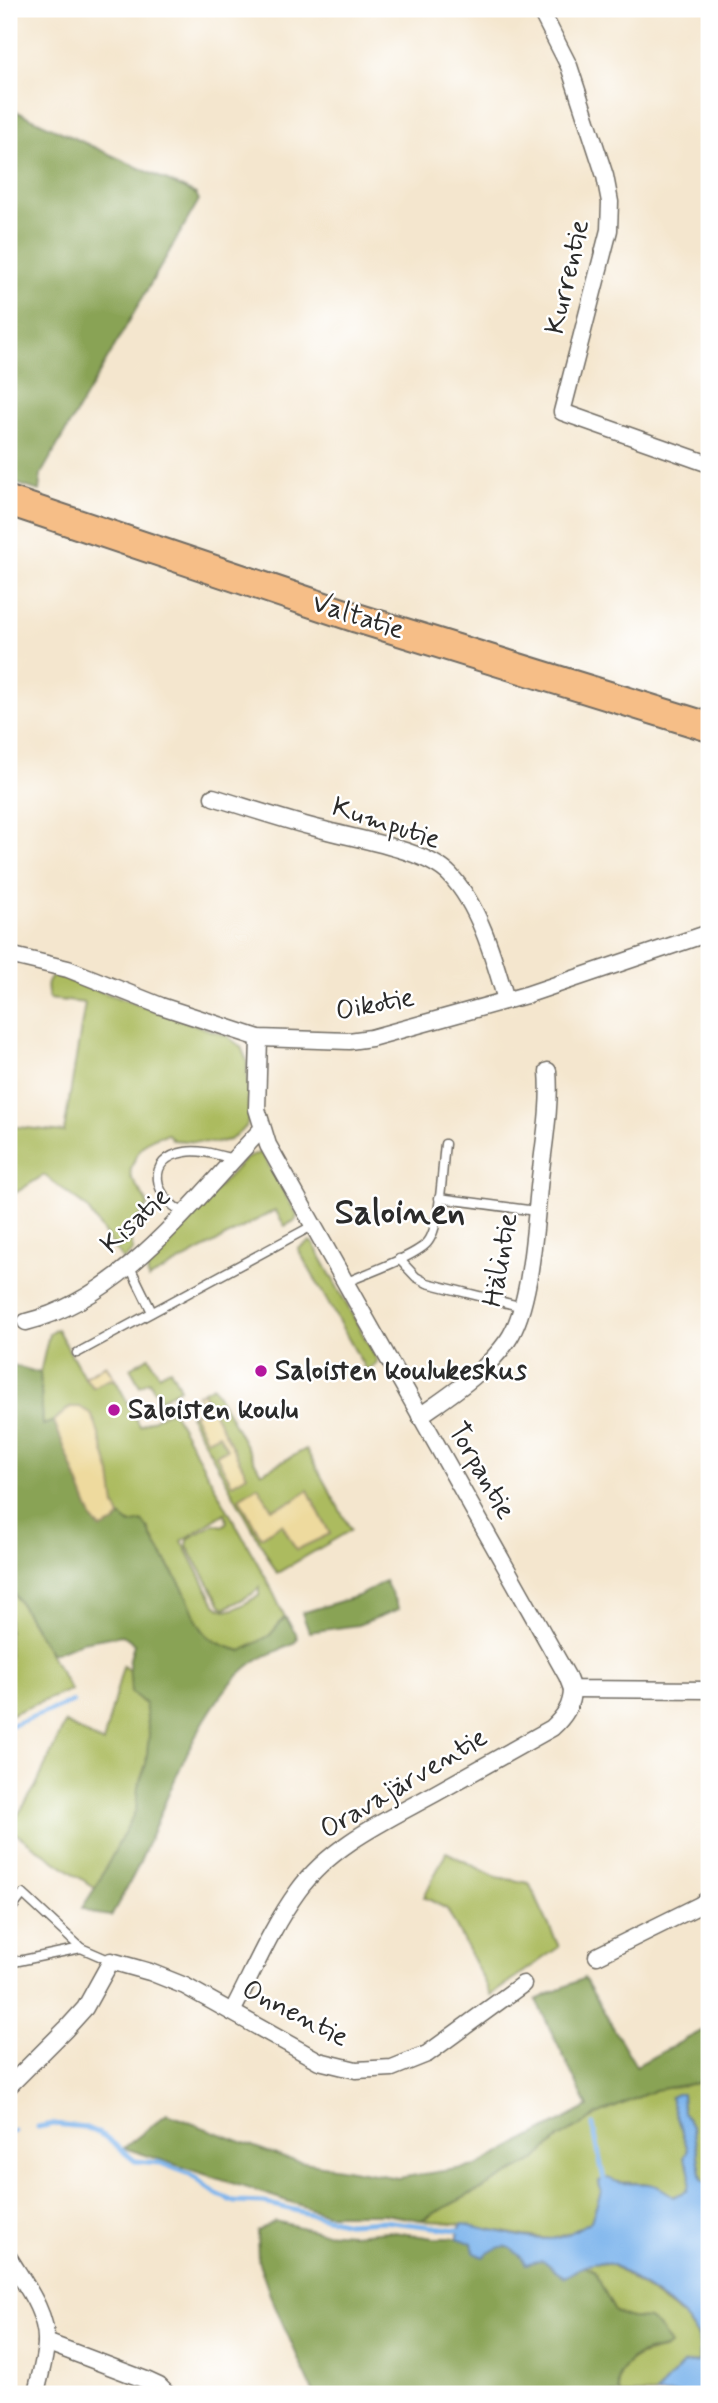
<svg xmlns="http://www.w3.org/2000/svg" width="718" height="2403" font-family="Mynerve,sans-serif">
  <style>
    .green { fill: #acbb5e; stroke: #6c7344; stroke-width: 2; fill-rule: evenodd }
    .forest { fill: #89a355; stroke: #5a6740; stroke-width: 2 }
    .sand { fill: #eeda9e; stroke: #8c8264; stroke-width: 2 }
    .water { fill: #7cb4ec; stroke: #54708c; stroke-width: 2 }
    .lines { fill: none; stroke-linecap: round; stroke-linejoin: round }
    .stream { stroke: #7cb4ec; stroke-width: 5 }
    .service-casing { stroke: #716c64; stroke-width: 11 }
    .minor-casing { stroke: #716c64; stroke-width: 19 }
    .trunk-casing { stroke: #716c64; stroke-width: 32 }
    .service { stroke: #fff; stroke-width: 8 }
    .minor { stroke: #fff; stroke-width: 16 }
    .trunk { stroke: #f6be87; stroke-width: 28 }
    .poi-dot { fill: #b5179e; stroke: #fff; stroke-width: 2.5 }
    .labels { text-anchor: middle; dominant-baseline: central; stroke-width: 5; stroke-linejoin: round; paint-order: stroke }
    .street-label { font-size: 28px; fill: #2b2b2b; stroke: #fff }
    .poi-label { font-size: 28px; font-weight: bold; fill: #2b2b2b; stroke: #fff; text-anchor: start }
    .district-label { font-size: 35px; font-weight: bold; fill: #2b2b2b; stroke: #fff }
  </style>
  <rect width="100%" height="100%" fill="#fff"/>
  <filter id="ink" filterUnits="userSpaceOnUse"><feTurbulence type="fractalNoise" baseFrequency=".0143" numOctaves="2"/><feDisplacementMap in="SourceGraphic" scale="14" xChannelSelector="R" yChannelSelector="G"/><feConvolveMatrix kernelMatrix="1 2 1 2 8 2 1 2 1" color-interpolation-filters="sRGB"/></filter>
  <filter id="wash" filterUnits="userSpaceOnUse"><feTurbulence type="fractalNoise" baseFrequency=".00686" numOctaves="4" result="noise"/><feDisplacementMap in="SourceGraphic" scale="28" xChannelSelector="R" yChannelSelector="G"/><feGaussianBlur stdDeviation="1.57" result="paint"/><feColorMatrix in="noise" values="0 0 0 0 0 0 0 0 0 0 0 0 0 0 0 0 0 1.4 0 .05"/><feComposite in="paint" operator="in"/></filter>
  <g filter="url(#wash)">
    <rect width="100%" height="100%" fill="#f4e6ce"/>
    <g class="green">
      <path d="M54,975l173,61 14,11 6,14 2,57 -3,9 -16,13 -17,3 -40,-3 -5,-6c-8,2 -15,3 -21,8 -7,5 -19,26 -16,35 1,3 14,21 17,28 -13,19 -22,21 -15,46l-10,9 -37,-53 -42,-32 -35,22v-71l55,6 21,-129 -36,-4c-2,-11 -4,-16 5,-24z"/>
      <polygon points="261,1152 297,1215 296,1220 285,1226 275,1210 148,1279 147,1265 150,1259 245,1159"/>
      <polygon points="309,1242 313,1243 377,1360 376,1364 366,1370 298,1249"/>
      <path d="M57,1329l27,48 9,10 17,-8 6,2 24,45 32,-16 97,174 16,33 -15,18 -28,16c-14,-4 -25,-6 -35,-16 -13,-13 -16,-29 -23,-44 -11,-22 -27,-41 -36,-64 -10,-2 -23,-3 -29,-12 -9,-14 -7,-42 -14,-59 -7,-17 -24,-34 -35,-49l-16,14 -11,4 -3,-52 9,-39zM225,1513l2,9 -4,4 -9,-2 -26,15 -1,7 34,59 5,3 28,-15 5,-6v9c-16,6 -29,23 -44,8l-33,-63z"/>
      <polygon points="149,1357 159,1375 170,1369 180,1388 160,1400 149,1381 140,1386 130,1368"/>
      <polygon points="213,1386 261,1473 306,1449 351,1530 277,1573 190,1416 205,1408 197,1395"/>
      <polygon points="9,1585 71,1690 9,1715"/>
      <polygon points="123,1666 194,1716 108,1897 9,1829 36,1786 65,1723 103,1743"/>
      <polygon points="446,1852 496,1877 529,1883 559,1947 491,1995 447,1909 424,1897"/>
      <path d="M709,2081v104l-7,-6 -9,-51 -10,-16 -1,-17 -12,2 18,53 -4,8c6,11 8,20 4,33l-15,6c-23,-21 -45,-12 -74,-15l2,10 -10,29 -21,12 -18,6 -28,-3 -62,-12 -41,-4 113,-59 25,-23 40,-24 56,-24z"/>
      <path d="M594,2262l16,2 11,7 64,47 9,13 8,18 -4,13 -15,2 -28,30h-35c-7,-31 18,-41 45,-45l-16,-30 -18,-1 -16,-6 -21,-41 -11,-7z"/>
    </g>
    <g class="forest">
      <polygon points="9,108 196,194 199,200 41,474 39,491 9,481"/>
      <path d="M9,1364l31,9 3,52 11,-4 39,99 22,3 5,-7 10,8 12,-3c7,7 9,16 14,24 8,14 18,28 26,42 20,37 12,52 60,64l28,-16 15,-18 11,16 1,7 -4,4c-13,6 -27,10 -39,18 -55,39 -88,142 -115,202 -8,18 -19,35 -28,52l-14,-2 -15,-6 15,-23 39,-75 2,-23 8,-23 3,-30 -4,-30 -14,-12 -2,-30 5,-18 -12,-9 -40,7 -26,11h-6l-41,-68z"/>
      <polygon points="385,1581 399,1609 358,1625 309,1632 302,1613 358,1596"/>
      <polygon points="584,1978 636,2066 709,2027 709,2081 655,2090 599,2114 559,2138 534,2161 421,2220 384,2214 327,2214 124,2148 167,2114 287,2159 398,2178 476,2166 588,2107 536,2000"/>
      <path d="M275,2221l46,11 31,2 36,-3 45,7h24l37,10 11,-2 11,3 10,15c14,-4 20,-6 29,7l19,1 9,-8 11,7 21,41 16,6 18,1 12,11 9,15c-8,6 -14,4 -22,6 -22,7 -33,22 -28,43h-306l-44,-99 -12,-35 -1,-28z"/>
    </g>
    <g class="sand">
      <polygon points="106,1365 116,1381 110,1379 93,1387 84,1377"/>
      <polygon points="203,1392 247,1475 232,1484 216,1455 227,1449 219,1434 207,1440 193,1414 205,1408 197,1395"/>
      <polygon points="70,1407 80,1407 91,1414 96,1425 111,1474 115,1506 120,1516 115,1523 101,1529 93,1520 54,1421"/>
      <polygon points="258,1486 272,1509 293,1501 308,1490 330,1534 296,1550 282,1524 261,1537 239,1498"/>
    </g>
    <path class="water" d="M676,2094h6l1,18 10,16 9,51 7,6v209h-54l28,-30 15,-2c11,-36 -31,-59 -56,-77 -10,-7 -21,-17 -32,-21 -19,-6 -30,4 -45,13 -19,-10 -14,-21 -39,-13 -14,-21 -23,-23 -43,-7l-9,-4 -2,-10 -15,-5 1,-8 4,-6c28,4 60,16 88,15 15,-1 29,-11 41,-18l10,-29 -2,-11 9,-3c24,14 38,-6 65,19l14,-6c5,-13 3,-22 -3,-33l4,-8 -18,-53z"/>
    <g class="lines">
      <g class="stream">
        <polyline points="9,1726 73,1702"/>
        <polyline points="593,2125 604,2180"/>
        <polyline points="38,2127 54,2124 84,2127 104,2136 135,2161 160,2163 190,2174 218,2195 235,2202 265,2203 347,2223 384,2221 458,2230"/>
        <polyline points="9,2133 14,2131"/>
      </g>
    </g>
  </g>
  <g filter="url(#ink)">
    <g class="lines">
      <defs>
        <g id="service">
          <polyline points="439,1198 536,1211"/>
          <path d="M184,1213c-30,-16 -40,-54 1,-61 15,-3 33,3 48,7"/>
          <polyline points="399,1259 416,1277 427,1283 523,1307"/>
          <polyline points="130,1267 152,1312"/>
          <path d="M344,1283c19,-8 70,-26 83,-40 14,-15 15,-77 18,-99"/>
          <polyline points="77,1353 312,1226"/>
          <polyline points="9,1912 23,1894 81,1948 111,1961"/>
          <polyline points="9,1963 81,1948"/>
        </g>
        <g id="minor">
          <polyline points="540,9 569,66 605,176 610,202 609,230 562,412 709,464"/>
          <path d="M213,797c36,11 71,23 107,32 35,10 105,20 130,46 30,32 44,84 56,125"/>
          <polyline points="9,955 68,969 161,1006 259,1038 349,1041 371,1038 526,995 709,933"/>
          <polyline points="259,1038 257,1109 268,1145 567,1676 572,1689 709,1690"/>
          <path d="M26,1322c98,-24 169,-124 236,-193"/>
          <path d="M420,1416c31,-22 66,-44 88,-76 24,-35 27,-119 32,-162 4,-35 11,-72 8,-107"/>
          <polyline points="597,1956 700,1905 709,1898"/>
          <path d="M232,2012c21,-40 39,-84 66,-121 33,-46 89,-71 138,-98 38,-21 77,-43 116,-65 12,-11 20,-22 20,-39"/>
          <polyline points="9,2086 66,2029 85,2008 111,1961 150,1972 185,1986 319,2061 356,2070 392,2068 427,2054 523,1984"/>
          <path d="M9,2258c15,25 39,55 37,86 -1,17 -7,34 -10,50"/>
          <polyline points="46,2342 146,2380 159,2386 167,2394"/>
        </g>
        <polyline id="trunk" points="9,501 357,618 709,727"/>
      </defs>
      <use href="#service" class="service-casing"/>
      <use href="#minor" class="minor-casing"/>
      <use href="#trunk" class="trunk-casing"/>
      <use href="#service" class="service"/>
      <use href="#minor" class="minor"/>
      <use href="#trunk" class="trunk"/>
    </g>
  </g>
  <g class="poi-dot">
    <circle cx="261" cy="1371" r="7"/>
    <circle cx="114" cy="1410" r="7"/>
  </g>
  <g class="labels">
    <g class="street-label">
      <text transform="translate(568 277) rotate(-77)">Kurrentie</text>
      <text transform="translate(358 617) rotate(18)">Valtatie</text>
      <text transform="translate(386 824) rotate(18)">Kumputie</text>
      <text transform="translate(375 1005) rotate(-11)">Oikotie</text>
      <text transform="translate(136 1221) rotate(-43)">Kisatie</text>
      <text transform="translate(501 1260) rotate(-80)">Hälintie</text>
      <text transform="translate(481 1471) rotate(60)">Torpantie</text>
      <text transform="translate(404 1784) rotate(-31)">Oravajärventie</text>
      <text transform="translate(295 2014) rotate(27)">Onnentie</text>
    </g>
    <g class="poi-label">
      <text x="275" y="1371">Saloisten koulukeskus</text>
      <text x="128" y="1410">Saloisten koulu</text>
    </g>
    <g class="district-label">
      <text x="400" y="1213">Saloinen</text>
    </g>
  </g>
  <rect width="718" height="2403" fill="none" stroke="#fff" stroke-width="35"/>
</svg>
